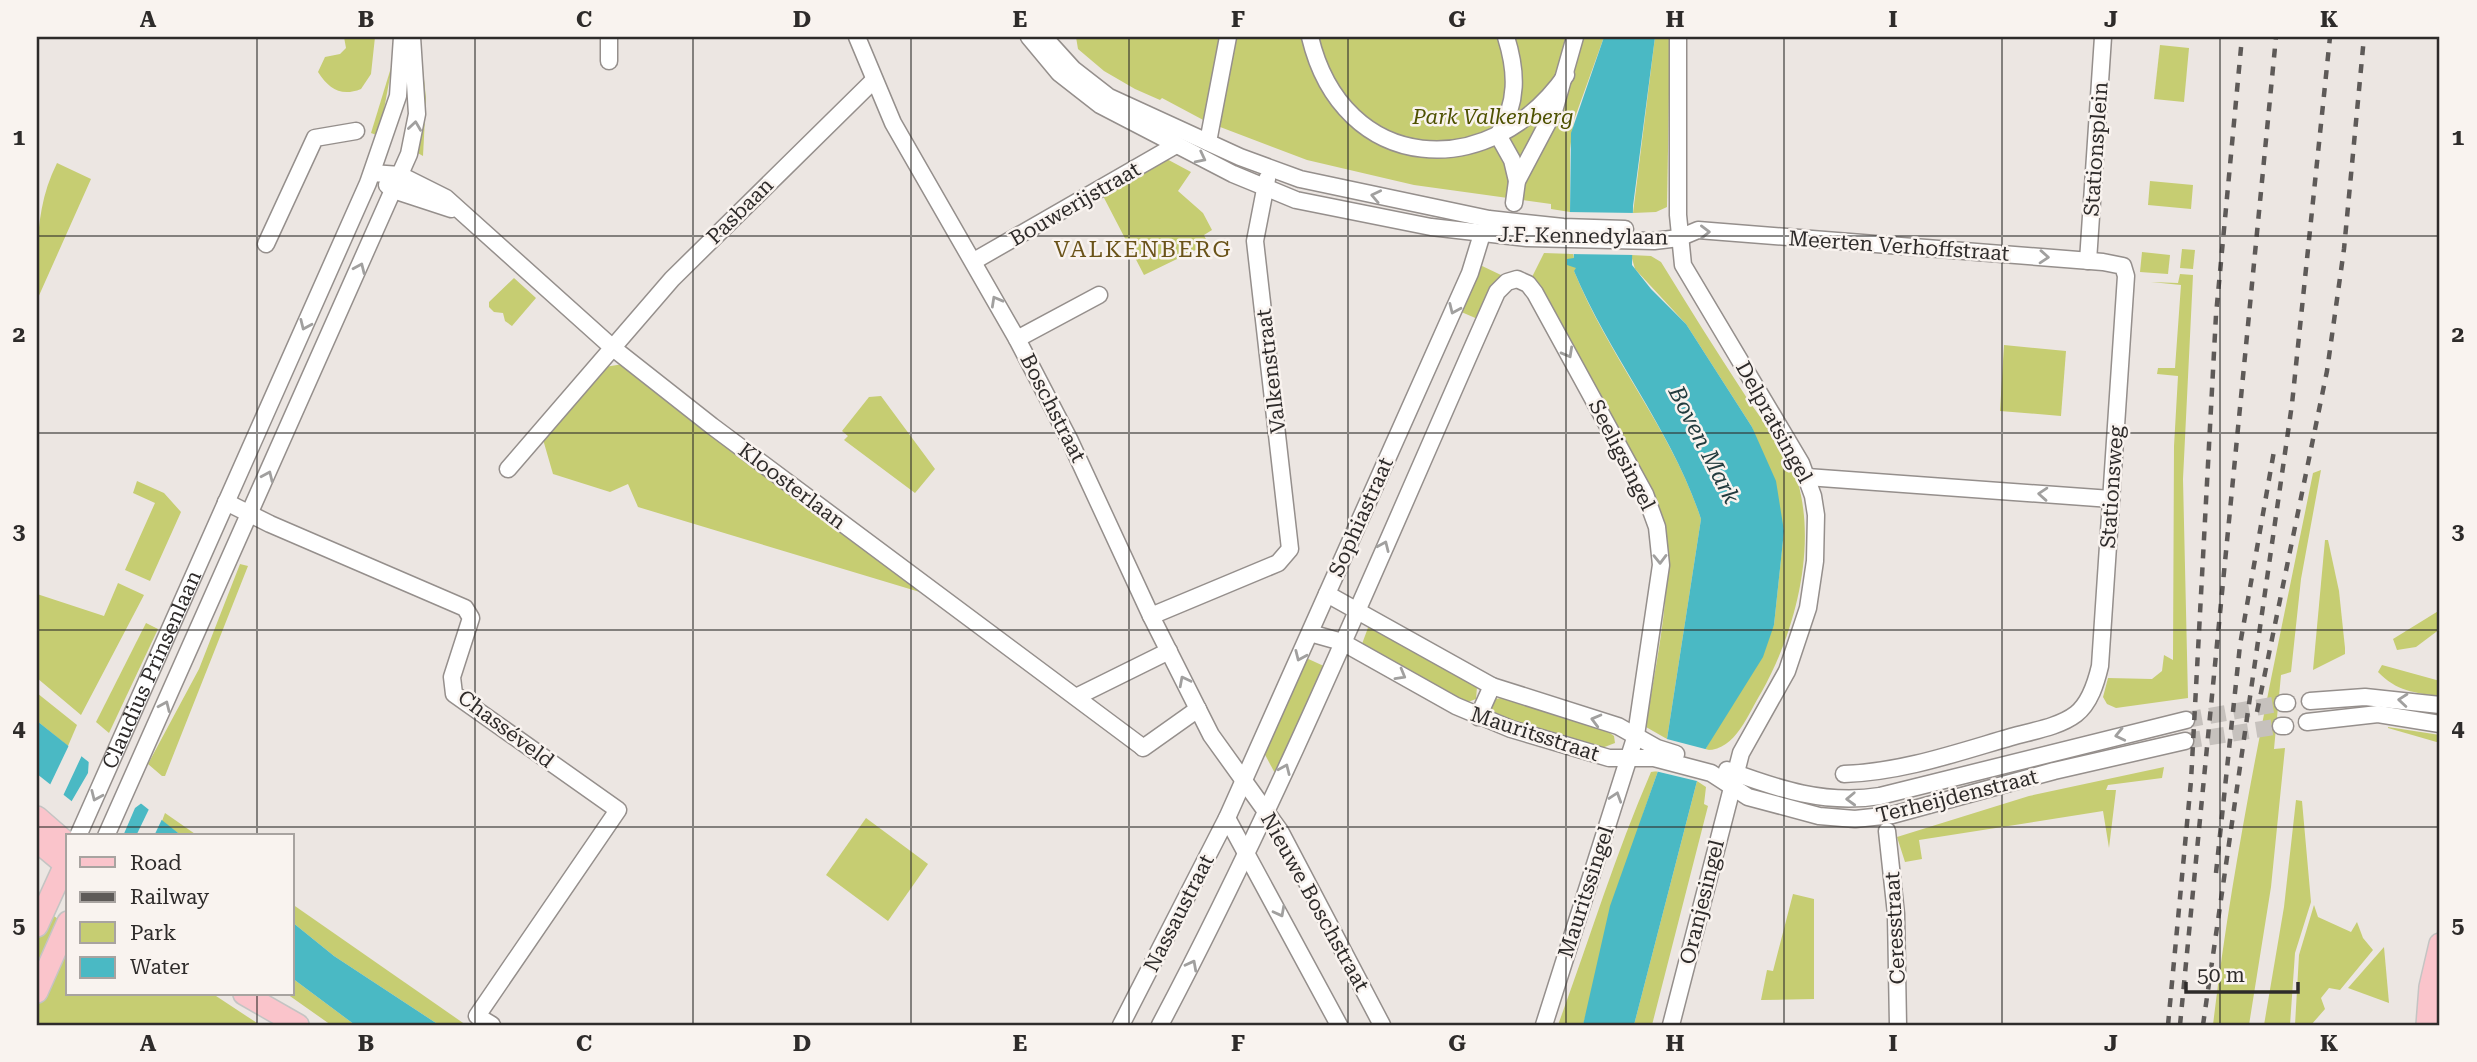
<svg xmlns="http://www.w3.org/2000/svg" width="2477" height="1062" font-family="'Roboto Serif',serif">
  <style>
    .green { fill: #c6cd72 }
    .water { fill: #4ab9c4 }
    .pier { fill: #ece6e2 }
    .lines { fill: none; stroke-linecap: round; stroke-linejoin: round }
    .minor-tunnel { stroke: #c6c1bd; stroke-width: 16; stroke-dasharray: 16 8; stroke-linecap: butt }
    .minor-casing { stroke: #958f8c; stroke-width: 19 }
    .major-casing { stroke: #c4c4c3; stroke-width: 24 }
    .minor { stroke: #fff; stroke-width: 16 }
    .major { stroke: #fac4cb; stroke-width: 21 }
    .rail { stroke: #5e5a58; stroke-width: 4.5; stroke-dasharray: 9 9; stroke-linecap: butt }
    .oneway { stroke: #a1a09f }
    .grid { fill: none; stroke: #2e2b2a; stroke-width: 2; stroke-opacity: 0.55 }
    .labels { text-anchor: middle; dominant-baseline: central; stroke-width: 5; stroke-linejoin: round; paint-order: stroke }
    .park-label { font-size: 21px; font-style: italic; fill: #4e5100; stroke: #f9f3ef }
    .street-label { font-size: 21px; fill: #2e2b2a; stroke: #f9f3ef }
    .neighbourhood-label { font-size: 23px; letter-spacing: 2px; fill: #6a5319; stroke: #f9f3ef }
    .water-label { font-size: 23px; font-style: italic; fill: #223b3e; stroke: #f9f3ef }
    .neatline { fill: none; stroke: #2e2b2a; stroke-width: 2.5 }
    .grid-label { font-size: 23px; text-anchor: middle; font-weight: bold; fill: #2e2b2a }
  </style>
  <rect width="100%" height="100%" fill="#ece6e2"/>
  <g class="green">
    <path d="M344,37h31l-4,37 -10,15c-20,8 -32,0 -43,-17l7,-15 15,-3 6,-6z"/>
    <polygon points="1076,37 1604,37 1574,120 1570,149 1570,212 1551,209 1551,204 1414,185 1307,160 1207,122 1162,98 1160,100 1135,89 1104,71 1078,49"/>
    <polygon points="1655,37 1670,37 1667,207 1656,212 1633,213"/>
    <polygon points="2160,45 2189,48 2184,102 2154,99"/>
    <polygon points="421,51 426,98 423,156 416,152"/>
    <polygon points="393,61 379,136 371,133"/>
    <polygon points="1163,157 1191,172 1178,191 1203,213 1212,230 1204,235 1208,244 1144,275 1102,194"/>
    <path d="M57,163l34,16 -54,121c0,-49 -2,-93 20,-137z"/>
    <polygon points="2150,181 2193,185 2191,209 2148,205"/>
    <polygon points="2182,249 2195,250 2193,269 2180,268"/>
    <polygon points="2142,252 2170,255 2168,274 2140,272"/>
    <path d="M1544,253l29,1 4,16 -3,1c35,87 98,159 127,248l-34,220 -21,-12c8,-58 33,-159 14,-213l-128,-237z"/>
    <path d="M1631,255l20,1 10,6c27,44 54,87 82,130 18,28 45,59 55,91 19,67 -4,152 -37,210 -13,21 -26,59 -56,57l69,-125 10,-95 -32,-103 -66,-103 -51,-55z"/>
    <polygon points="1480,265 1501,275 1480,320 1459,311"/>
    <polygon points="2180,274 2193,275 2183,479 2188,698 2116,708 2107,704 2103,697 2108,678 2152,679 2162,671 2164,655 2173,660 2174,446 2178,376 2157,374 2158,368 2175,368 2181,285 2151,282 2178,283"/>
    <polygon points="514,278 536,298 512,326 505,321 503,313 494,312 489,307 489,302"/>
    <polygon points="2004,345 2066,351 2061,416 2000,411"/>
    <polygon points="623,364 923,593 638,507 628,484 610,492 553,474 542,436 605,367"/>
    <polygon points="881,396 935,469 915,493 844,440 848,436 842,431 869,397"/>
    <path d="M2321,470l-20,109 -10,93 -10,3 -7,74 11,-1 -14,139 -22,138h-36c22,-186 63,-368 100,-552z"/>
    <polygon points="137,481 164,493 181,512 150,581 125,570 155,503 133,493"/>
    <polygon points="2325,540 2328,540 2339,591 2345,648 2345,654 2313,670"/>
    <polygon points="240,564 248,566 165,776 162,776 148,764 199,669"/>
    <polygon points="118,583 144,595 81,715 37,678 37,594 104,616"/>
    <polygon points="2440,610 2440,629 2416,647 2397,650 2393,639"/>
    <polygon points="146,623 158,629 109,733 96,722"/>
    <polygon points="1369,625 1477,687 1476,699 1468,702 1461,700 1362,644"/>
    <polygon points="1304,657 1326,667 1277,777 1263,751"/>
    <path d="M2382,665l58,16v15c-25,-3 -44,-5 -62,-24z"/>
    <polygon points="37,693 77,725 68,746 37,721"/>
    <polygon points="1505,697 1606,730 1614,736 1615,743 1602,748 1498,718 1490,712 1496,699"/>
    <polygon points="2388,727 2440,735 2440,743 2388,728"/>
    <polygon points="2164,767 2162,778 2108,785 2106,790 2116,790 2109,848 2103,811 1919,840 1922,859 1905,862 1897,837 2029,796"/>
    <path d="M1658,771l-14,40 -61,214h-25c31,-84 57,-170 93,-253z"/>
    <polygon points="1697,781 1706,787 1704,804 1708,806 1652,1025 1634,1025"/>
    <polygon points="2296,800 2302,801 2311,902 2295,953 2290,1025 2264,1025 2284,907"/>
    <polygon points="165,813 198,836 182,836 162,821"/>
    <polygon points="866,818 928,864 888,921 826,875"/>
    <polygon points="1793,894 1814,899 1814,999 1761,1000 1767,970 1773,971"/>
    <polygon points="37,904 68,926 68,994 213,994 260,1025 37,1025"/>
    <polygon points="292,904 466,1025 439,1025 334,956 292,922"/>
    <polygon points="2314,905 2318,917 2351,932 2357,922 2363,938 2373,950 2340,990 2329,988 2321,998 2325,1009 2311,1025 2295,1025 2299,955"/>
    <polygon points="2384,947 2389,1003 2348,988"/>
    <polygon points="292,978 355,1025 331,1025 287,994 292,994"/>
  </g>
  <g class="water">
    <path d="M1604,37h51l-22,169 -1,59 19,24 35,35 66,103 24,54 8,50 -10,94 -11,32 -58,93 -71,275h-51l27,-119 48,-135 9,-32 34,-220c-29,-89 -91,-162 -127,-248l2,-3 -9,-3v-6l7,-1 -4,-46 1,-79z"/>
    <polygon points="37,721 182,836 116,836 37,774"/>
    <polygon points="292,922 334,956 439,1025 355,1025 292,978"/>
  </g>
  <g class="pier">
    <polygon points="1567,212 1636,213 1635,255 1569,254"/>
    <polygon points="1663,738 1709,750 1701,782 1655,771"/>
    <polygon points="70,743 83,753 62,798 49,787"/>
    <polygon points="89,758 143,802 135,808 123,836 110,836 70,804 88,773"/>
    <polygon points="150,807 163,817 154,836 136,836"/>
  </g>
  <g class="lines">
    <g class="minor-tunnel">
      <polyline points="2186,720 2283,703"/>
      <polyline points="2185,741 2281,726"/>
    </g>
    <defs>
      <g id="minor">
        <polyline points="609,37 609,61"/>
        <polyline points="857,37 893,123 1017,339 1070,441 1151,616 1211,735 1280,831 1382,1025"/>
        <path d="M1029,37l30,36 41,32 133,69 63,26 135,27 96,11 127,3 25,-3 19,-8 405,32 20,4 3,10 -26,390c-4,17 -10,37 -24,48 -17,13 -44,17 -65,23 -55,16 -109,35 -167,37"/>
        <polyline points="1044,37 1073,69 1109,97 1240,157 1300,179 1489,219 1563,227 1625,229"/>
        <path d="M1310,37c33,138 180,147 256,38"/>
        <path d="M1506,37c11,35 12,66 -8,98l14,25 5,21"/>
        <polyline points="1208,142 1228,37"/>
        <polyline points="372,173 400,175 446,198 613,348 712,426 1141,746"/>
        <polyline points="387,185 393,190 451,209"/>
        <polyline points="1514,203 1517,181 1554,111 1575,37"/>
        <polyline points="266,244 315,138 356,131"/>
        <polyline points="974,261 1176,145"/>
        <polyline points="2088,261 2103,37"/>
        <polyline points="1017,339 1099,295"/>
        <polyline points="508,469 672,279 873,81"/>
        <polyline points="1807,477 2111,499"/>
        <polyline points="226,502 270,524 465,608 471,618 452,677 454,694 618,810 477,1016 492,1025"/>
        <polyline points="1327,594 1492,686 1618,726 1657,748 1676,754"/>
        <polyline points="1151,616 1278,563 1290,549 1255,241 1267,179"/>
        <polyline points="1310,633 1342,642 1456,706 1511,729 1609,758 1654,758 1711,773 1748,797 1819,816 1855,819 1892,815 2054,771 2185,741"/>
        <polyline points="1076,697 1169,651"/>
        <polyline points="2310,701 2365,697 2440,705"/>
        <polyline points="2283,703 2287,703"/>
        <polyline points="1478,717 1492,686"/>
        <polyline points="2307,722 2378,714 2440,724"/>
        <polyline points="2281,726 2285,726"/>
        <polyline points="1143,748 1198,709"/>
        <path d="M1727,770c51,19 99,35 153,26l306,-76"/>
        <polyline points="1227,818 1339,1025"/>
        <polyline points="1887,831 1896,914 1898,1025"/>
        <path id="s1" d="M78,836l290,-653 30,-87 4,-59"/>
        <polyline points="106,836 409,154 417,114 412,37"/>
        <polyline points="1121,1025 1227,818 1470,273 1482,234"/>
        <path d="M1160,1025c126,-238 228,-488 337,-733l10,-10 10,-3 11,5 7,9 110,201 12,33 4,38 -25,170 -92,290"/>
        <polyline points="1671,1025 1741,753 1787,671 1808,608 1815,561 1816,515 1813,496 1801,463 1683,265 1678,215 1678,37"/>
      </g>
      <g id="major">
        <polyline points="37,817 68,844"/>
        <polyline points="37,841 68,867"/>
        <polyline points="37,926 68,858"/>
        <polyline points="37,992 68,922"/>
        <polyline points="244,994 298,1025"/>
        <polyline points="2427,1025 2430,987 2440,944"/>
      </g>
    </defs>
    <use href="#minor" class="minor-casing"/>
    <use href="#major" class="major-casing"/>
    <use href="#minor" class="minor"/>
    <use href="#major" class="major"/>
    <g class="rail">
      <polyline points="2257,712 2327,371 2344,249 2364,37"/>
      <polyline points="2216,873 2240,645 2274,451"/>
      <polyline points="2168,1025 2191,781 2216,315 2242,37"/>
      <polyline points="2180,1025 2276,37"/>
      <polyline points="2203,1025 2292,404 2330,37"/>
    </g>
  </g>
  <defs><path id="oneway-chevron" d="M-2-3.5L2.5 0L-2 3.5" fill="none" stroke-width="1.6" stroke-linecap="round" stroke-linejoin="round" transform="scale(1.75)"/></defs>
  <g class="oneway">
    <use href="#oneway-chevron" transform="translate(415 126) rotate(-82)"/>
    <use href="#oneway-chevron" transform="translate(1201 158) rotate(27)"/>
    <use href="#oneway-chevron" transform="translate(1376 196) rotate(-168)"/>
    <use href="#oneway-chevron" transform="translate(1705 232) rotate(-1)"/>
    <use href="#oneway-chevron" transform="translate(2044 257) rotate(4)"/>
    <use href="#oneway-chevron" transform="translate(360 268) rotate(-66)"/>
    <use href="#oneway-chevron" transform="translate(996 301) rotate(-119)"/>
    <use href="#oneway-chevron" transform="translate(1454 309) rotate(114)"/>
    <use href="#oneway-chevron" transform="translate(305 325) rotate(114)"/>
    <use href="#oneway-chevron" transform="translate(1568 353) rotate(61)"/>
    <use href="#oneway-chevron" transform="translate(268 476) rotate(-66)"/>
    <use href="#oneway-chevron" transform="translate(2043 494) rotate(-176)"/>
    <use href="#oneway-chevron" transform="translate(1384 546) rotate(-66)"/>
    <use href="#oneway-chevron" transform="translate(1660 559) rotate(89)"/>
    <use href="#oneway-chevron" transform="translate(1300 656) rotate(114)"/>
    <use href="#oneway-chevron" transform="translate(1401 675) rotate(30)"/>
    <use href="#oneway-chevron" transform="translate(1184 681) rotate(-117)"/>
    <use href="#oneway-chevron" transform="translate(2403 700) rotate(-175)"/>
    <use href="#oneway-chevron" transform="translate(165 706) rotate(-66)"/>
    <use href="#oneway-chevron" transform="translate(1596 720) rotate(-165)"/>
    <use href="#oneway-chevron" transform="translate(2120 735) rotate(167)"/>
    <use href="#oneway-chevron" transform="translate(1285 769) rotate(-66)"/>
    <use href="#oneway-chevron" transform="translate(96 796) rotate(114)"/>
    <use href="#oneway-chevron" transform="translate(1616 797) rotate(-72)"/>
    <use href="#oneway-chevron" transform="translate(1851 799) rotate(178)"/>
    <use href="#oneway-chevron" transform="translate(1280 912) rotate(62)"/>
    <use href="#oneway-chevron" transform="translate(1192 965) rotate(-62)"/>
  </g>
  <path class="grid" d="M257,37v799M475,37v988M693,37v988M911,37v988M1129,37v988M1348,37v988M1566,37v988M1784,37v988M2002,37v988M2220,37v988M37,236h2403M37,433h2403M37,630h2403M37,827h2403M257,994v31"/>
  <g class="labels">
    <g class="park-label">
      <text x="1493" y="117">Park Valkenberg</text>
    </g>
    <g class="street-label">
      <text transform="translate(2096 149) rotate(-86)">Stationsplein</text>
      <text transform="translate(1075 204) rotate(-30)">Bouwerijstraat</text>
      <text transform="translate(740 211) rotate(-45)">Pasbaan</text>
      <text transform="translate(1583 236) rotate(1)">J.F. Kennedylaan</text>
      <text transform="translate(1899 246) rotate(4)">Meerten Verhoffstraat</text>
      <text transform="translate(1271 371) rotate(-97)">Valkenstraat</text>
      <text transform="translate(1053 408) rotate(63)">Boschstraat</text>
      <text transform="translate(1774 422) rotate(61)">Delpratsingel</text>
      <text transform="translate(1622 455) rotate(63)">Seeligsingel</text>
      <text transform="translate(792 486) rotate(37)">Kloosterlaan</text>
      <text transform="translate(2112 487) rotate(-86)">Stationsweg</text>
      <text transform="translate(1361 517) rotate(-66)">Sophiastraat</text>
      <text stroke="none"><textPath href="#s1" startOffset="182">Claudius Prinsenlaan</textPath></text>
      <text transform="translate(506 729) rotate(37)">Chasséveld</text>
      <text transform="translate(1535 734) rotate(18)">Mauritsstraat</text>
      <text transform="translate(1957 796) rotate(-14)">Terheijdenstraat</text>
      <text transform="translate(1586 892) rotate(-72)">Mauritssingel</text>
      <text transform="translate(1315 902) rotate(61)">Nieuwe Boschstraat</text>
      <text transform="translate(1702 902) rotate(-76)">Oranjesingel</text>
      <text transform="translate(1179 913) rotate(-63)">Nassaustraat</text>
      <text transform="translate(1895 928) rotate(-93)">Ceresstraat</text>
    </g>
    <g class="neighbourhood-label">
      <text x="1143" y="249">VALKENBERG</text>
    </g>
    <g class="water-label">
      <text transform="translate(1704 445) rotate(63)">Boven Mark</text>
    </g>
  </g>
  <rect width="2477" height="1062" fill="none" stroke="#f9f3ef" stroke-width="77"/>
  <rect x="66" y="834" width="228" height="161" fill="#f9f3ef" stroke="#a8a3a0" stroke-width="2"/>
  <rect x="80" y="857" width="35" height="10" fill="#fac4cb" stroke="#a8a3a0" stroke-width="2"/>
  <text x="130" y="870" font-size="21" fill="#2e2b2a">Road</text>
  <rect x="80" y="892" width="35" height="10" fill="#5e5a58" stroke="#a8a3a0" stroke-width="2"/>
  <text x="130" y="904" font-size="21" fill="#2e2b2a">Railway</text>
  <rect x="80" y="922" width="35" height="21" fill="#c6cd72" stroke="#a8a3a0" stroke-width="2"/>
  <text x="130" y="940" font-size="21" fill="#2e2b2a">Park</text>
  <rect x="80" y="957" width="35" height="21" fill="#4ab9c4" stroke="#a8a3a0" stroke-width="2"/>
  <text x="130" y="974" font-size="21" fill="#2e2b2a">Water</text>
  <path d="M2186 982v10h112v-10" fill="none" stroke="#2e2b2a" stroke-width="3.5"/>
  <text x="2197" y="982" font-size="21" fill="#2e2b2a" stroke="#f9f3ef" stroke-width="5" paint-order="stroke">50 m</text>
  <rect x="38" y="38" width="2400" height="986" class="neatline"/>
  <g class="grid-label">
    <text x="148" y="27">A</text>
    <text x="366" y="27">B</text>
    <text x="584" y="27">C</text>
    <text x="802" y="27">D</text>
    <text x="1020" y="27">E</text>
    <text x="1238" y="27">F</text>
    <text x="1457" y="27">G</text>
    <text x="1675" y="27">H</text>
    <text x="1893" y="27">I</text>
    <text x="2111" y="27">J</text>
    <text x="2329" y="27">K</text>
    <text x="19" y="145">1</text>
    <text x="2458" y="145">1</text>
    <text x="19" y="342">2</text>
    <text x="2458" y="342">2</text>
    <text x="19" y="539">3</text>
    <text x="2458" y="539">3</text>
    <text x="19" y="736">4</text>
    <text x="2458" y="736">4</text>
    <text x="19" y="933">5</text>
    <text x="2458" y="933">5</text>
    <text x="148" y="1051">A</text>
    <text x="366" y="1051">B</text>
    <text x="584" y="1051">C</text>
    <text x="802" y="1051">D</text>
    <text x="1020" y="1051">E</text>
    <text x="1238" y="1051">F</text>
    <text x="1457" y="1051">G</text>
    <text x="1675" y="1051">H</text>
    <text x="1893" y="1051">I</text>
    <text x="2111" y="1051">J</text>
    <text x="2329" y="1051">K</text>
  </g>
</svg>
